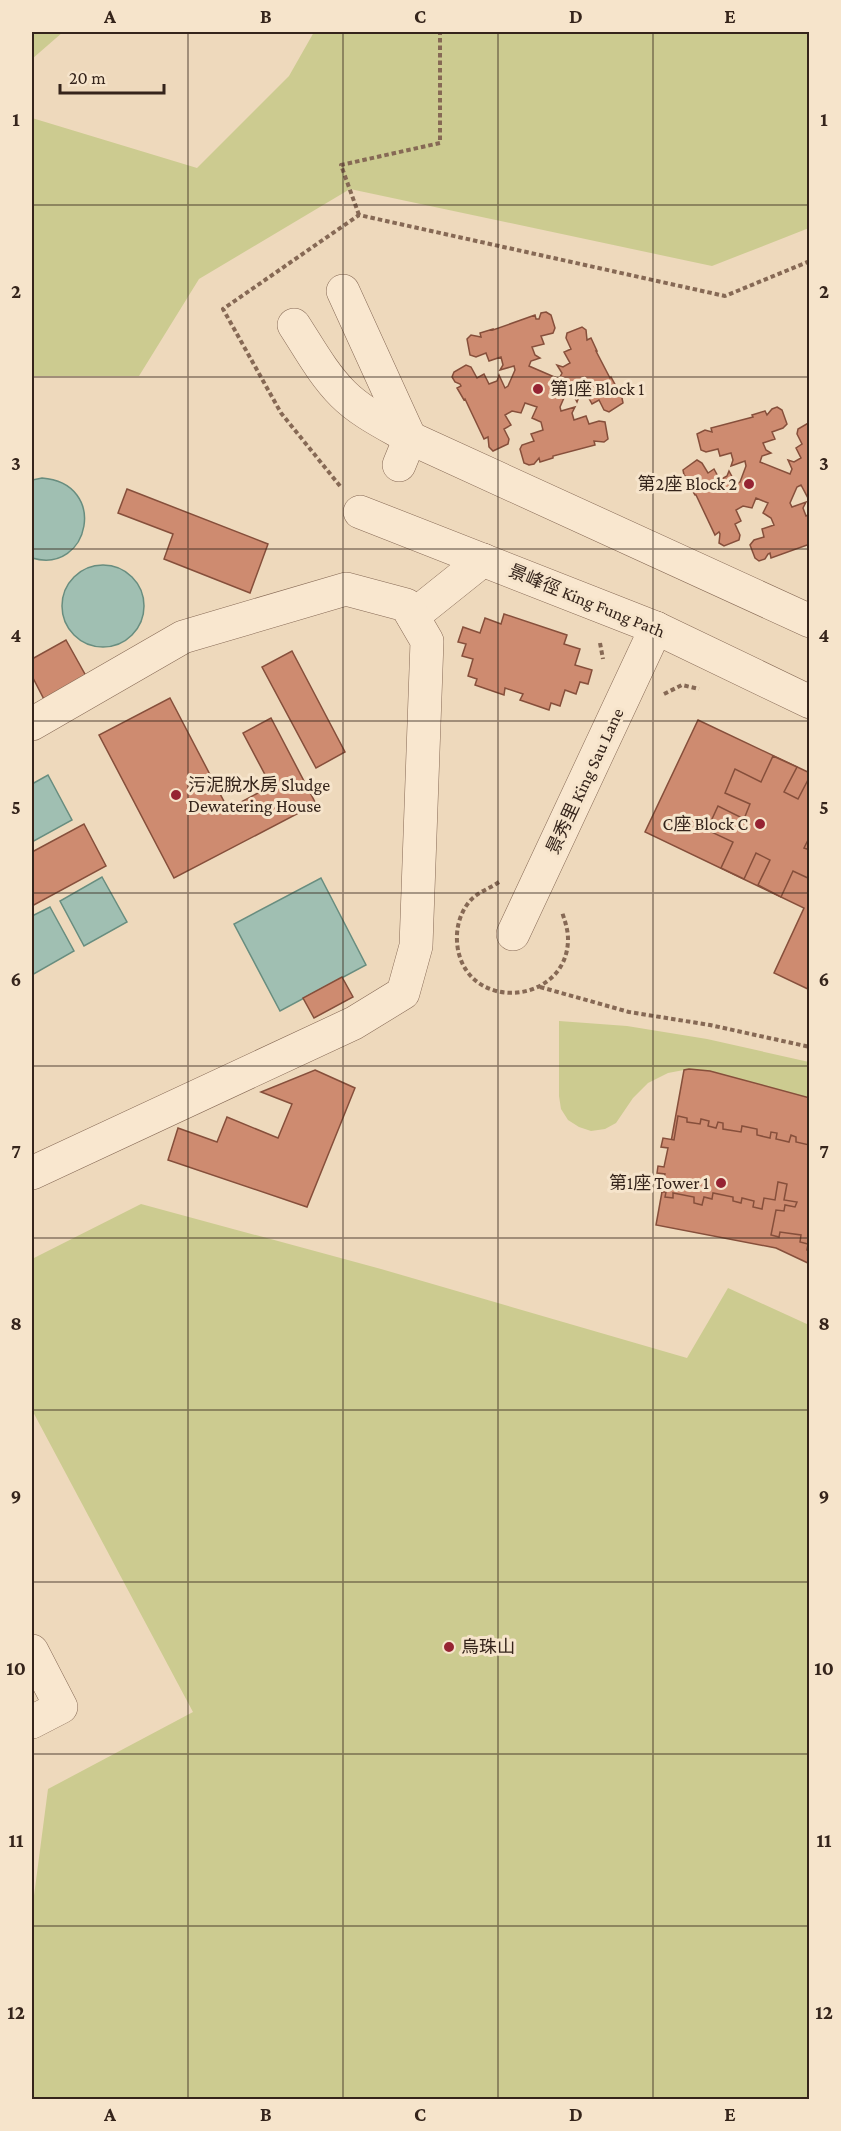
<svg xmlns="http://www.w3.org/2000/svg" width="841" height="2131" font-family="'Crimson Pro','Noto Sans TC',serif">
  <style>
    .green { fill: #cccb90 }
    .water { fill: #a0bfb2; stroke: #688d7f; stroke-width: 1.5 }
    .building { fill: #ce8b70; stroke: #864f3b; stroke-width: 1.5 }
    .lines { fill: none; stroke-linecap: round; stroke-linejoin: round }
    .minor-casing { stroke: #866955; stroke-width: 34 }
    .path { stroke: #866955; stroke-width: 4; stroke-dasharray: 4.5 3; stroke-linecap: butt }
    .minor { stroke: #f9e7cf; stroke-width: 33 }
    .grid { fill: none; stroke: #35241b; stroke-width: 1.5; stroke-opacity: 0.55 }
    .poi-dot { fill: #962433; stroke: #f6e4cb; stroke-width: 2 }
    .labels { text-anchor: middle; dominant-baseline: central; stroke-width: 6; stroke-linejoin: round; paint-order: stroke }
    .poi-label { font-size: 18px; fill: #35241b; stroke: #f6e4cb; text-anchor: start }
    .street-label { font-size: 18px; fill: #35241b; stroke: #f6e4cb }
    .neatline { fill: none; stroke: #35241b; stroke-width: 2 }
    .grid-label { font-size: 20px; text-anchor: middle; font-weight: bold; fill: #35241b }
  </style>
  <rect width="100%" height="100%" fill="#eed9bc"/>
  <g class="green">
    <polygon points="32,32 63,32 32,59"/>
    <polygon points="314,32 809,32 809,228 712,266 350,189 199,279 139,376 32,376 32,118 197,168 289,76"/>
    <polygon points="559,1021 627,1026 707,1039 809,1062 809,1098 689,1069 668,1073 648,1083 633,1098 616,1123 605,1129 591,1131 579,1127 568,1120 561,1109 559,1096"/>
    <polygon points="141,1204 381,1269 687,1358 728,1288 809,1325 809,2099 32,2099 32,1911 48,1789 193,1712 32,1410 32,1259"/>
  </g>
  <g class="water">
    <path d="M42,478c67,5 48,97 -10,80v-78z"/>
    <circle cx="103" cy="606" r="41"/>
    <polygon points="48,775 72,820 32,842 32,784"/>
    <polygon points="102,877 127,922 84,946 60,901"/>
    <polygon points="321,878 366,965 280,1011 234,924"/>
    <polygon points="50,907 74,951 32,975 32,916"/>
  </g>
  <g class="building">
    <polygon points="546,312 551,315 555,328 553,333 541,336 544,344 532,347 535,355 540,358 531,361 529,366 559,379 562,373 557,365 563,367 570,363 564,352 571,349 566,338 567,333 582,327 586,330 587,340 591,338 597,351 596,351 610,378 611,377 618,390 614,392 622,398 623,403 609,412 604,410 599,400 592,404 586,393 579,397 577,402 570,389 567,391 560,407 561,411 575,407 572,413 574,420 586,416 589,424 599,421 605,422 608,439 604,442 594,441 595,445 553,456 553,458 540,462 539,458 534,464 529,465 524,463 520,449 522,445 534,441 531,434 543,430 541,422 532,418 537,407 525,403 521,413 512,411 505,415 511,425 504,429 509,439 508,444 493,451 489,447 488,437 484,439 465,399 464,400 457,388 461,386 460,384 455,382 452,377 454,372 466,365 471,367 477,378 484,374 489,384 497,381 499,375 505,388 508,386 515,370 514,366 500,370 503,365 501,357 489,361 486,353 476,357 470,355 467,339 471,335 481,337 480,333 493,329 493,330 535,315 536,319 539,319 541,313"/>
    <polygon points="777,407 782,410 787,424 783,428 772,432 775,439 763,443 766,450 771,453 762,456 760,462 790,474 792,469 788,460 794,462 801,458 796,448 802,444 797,434 798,429 810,422 810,492 808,498 801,485 797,487 790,503 792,507 806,502 803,508 806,516 810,514 810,544 771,558 770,553 768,554 765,559 759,561 755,558 750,545 754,540 764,537 762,529 774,525 771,518 763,513 768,503 756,498 752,508 743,506 736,510 741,521 735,524 740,535 739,540 724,546 719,543 720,534 719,532 715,535 696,495 695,495 688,483 692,481 684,475 683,470 697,460 702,463 708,473 714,469 720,480 727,476 729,471 736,484 740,482 746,466 745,461 731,466 733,460 731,453 720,456 718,449 706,452 701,450 697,434 705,430 712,432 711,428 753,417 752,415 765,411 767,415 772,409"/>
    <polygon points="127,489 268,544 250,593 164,559 173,534 118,513"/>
    <polygon points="504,614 567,635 564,644 580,649 575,665 592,670 588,684 580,682 576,694 565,690 560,706 551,703 549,710 520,700 523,694 505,688 504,695 475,685 477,679 468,676 473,659 462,656 466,644 458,642 463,627 480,633 485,618 501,624"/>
    <polygon points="66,640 91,685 49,709 32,676 32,659"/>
    <polygon points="292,651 345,752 316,768 262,667"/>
    <polygon points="170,698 228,809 271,786 243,733 271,718 316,804 174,878 99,735"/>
    <polygon points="698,720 810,773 810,990 774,973 804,908 645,832"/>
    <polygon points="773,756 797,767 784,792 798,799 810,776 810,836 804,848 810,850 810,879 793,871 781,897 758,885 770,860 756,853 744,879 721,868 733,842 707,830 718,806 744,819 750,804 725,793 735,769 761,782"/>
    <polygon points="84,824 106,866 32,906 32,852"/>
    <polygon points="342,977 353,997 314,1018 303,998"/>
    <polygon points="689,1069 710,1071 810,1098 810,1264 776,1248 656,1225 684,1070"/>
    <polygon points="315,1070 355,1088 307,1207 168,1160 178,1128 217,1142 227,1117 278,1138 292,1104 261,1092"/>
    <polygon points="678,1116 687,1118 687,1122 700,1124 701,1119 709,1121 708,1126 716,1128 718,1122 723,1123 723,1129 741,1132 742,1126 757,1129 757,1135 770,1138 771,1132 777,1133 776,1139 789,1142 791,1135 796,1137 796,1142 809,1145 810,1143 810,1251 807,1250 808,1244 800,1242 801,1235 780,1232 779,1237 771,1235 776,1210 784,1211 785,1205 795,1207 797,1202 784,1200 787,1184 778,1182 775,1200 764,1198 762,1209 753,1207 754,1201 742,1198 741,1203 733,1201 733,1197 713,1193 712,1199 704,1197 702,1205 694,1203 694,1197 673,1193 673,1198 665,1197 666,1192 662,1192 665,1174 657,1173 658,1166 664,1167 668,1148 661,1147 663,1138 674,1140"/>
  </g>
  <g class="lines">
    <defs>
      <g id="minor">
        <polyline points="343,291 410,438 399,465"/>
        <path d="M294,325c15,23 29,49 49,69 19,19 45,31 67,44l400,183"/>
        <polyline points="360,512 656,628 810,702"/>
        <polyline points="413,616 483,560"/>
        <polyline points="32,724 183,637 346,589 406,605 427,641 416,946 403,993 354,1023 32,1173"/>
        <polyline points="513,934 656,628"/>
        <polyline points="32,1651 61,1707 32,1722"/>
      </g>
    </defs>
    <use href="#minor" class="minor-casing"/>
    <g class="path">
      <polyline points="359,215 341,165 440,143 440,32"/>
      <polyline points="340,486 281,413 223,309 359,215 725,296 810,261"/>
      <polyline points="600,643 603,659"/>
      <polyline points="664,694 682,685 699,689"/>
      <path d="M499,882c-10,7 -22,10 -30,20 -11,14 -14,31 -11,48 13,64 110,53 110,-11 0,-9 -3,-18 -6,-27"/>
      <polyline points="540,987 629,1012 710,1025 810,1047"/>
    </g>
    <use href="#minor" class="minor"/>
  </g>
  <path class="grid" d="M188,32v2068M343,32v2068M498,32v2068M653,32v2068M32,205h778M32,377h778M32,549h778M32,721h778M32,893h778M32,1066h778M32,1238h778M32,1410h778M32,1582h778M32,1754h778M32,1926h778"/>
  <g class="poi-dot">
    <circle cx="538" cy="389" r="6"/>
    <circle cx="749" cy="484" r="6"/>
    <circle cx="176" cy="795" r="6"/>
    <circle cx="760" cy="824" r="6"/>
    <circle cx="721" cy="1183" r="6"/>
    <circle cx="449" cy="1647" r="6"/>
  </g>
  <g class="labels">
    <g class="poi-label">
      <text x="550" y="389">第1座 Block 1</text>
      <text x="737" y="484" text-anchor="end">第2座 Block 2</text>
      <text x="188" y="785">污泥脫水房 Sludge<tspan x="188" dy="21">Dewatering House</tspan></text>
      <text x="748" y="824" text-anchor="end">C座 Block C</text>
      <text x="709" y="1183" text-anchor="end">第1座 Tower 1</text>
      <text x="461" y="1647">烏珠山</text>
    </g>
    <g class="street-label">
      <text transform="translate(587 601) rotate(22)">景峰徑 King Fung Path</text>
      <text transform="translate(585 781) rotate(-65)">景秀里 King Sau Lane</text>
    </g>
  </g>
  <rect width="841" height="2131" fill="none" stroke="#f6e4cb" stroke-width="66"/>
  <path d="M60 84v9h104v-9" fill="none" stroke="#35241b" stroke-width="3"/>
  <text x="69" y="84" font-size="18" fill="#35241b" stroke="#f6e4cb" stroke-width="4.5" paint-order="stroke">20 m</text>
  <rect x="33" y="33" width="775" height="2065" class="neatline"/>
  <g class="grid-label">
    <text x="110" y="23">A</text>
    <text x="266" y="23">B</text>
    <text x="420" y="23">C</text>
    <text x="576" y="23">D</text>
    <text x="730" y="23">E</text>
    <text x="16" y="126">1</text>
    <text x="824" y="126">1</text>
    <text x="16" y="298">2</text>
    <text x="824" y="298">2</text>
    <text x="16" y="470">3</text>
    <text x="824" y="470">3</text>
    <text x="16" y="642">4</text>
    <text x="824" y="642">4</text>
    <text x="16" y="814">5</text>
    <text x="824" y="814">5</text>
    <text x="16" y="986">6</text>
    <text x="824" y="986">6</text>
    <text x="16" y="1158">7</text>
    <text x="824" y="1158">7</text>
    <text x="16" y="1330">8</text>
    <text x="824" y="1330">8</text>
    <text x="16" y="1503">9</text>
    <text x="824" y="1503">9</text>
    <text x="16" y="1675">10</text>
    <text x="824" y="1675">10</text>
    <text x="16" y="1847">11</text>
    <text x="824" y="1847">11</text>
    <text x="16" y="2019">12</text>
    <text x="824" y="2019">12</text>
    <text x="110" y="2121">A</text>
    <text x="266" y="2121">B</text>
    <text x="420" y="2121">C</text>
    <text x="576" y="2121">D</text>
    <text x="730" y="2121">E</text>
  </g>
</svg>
